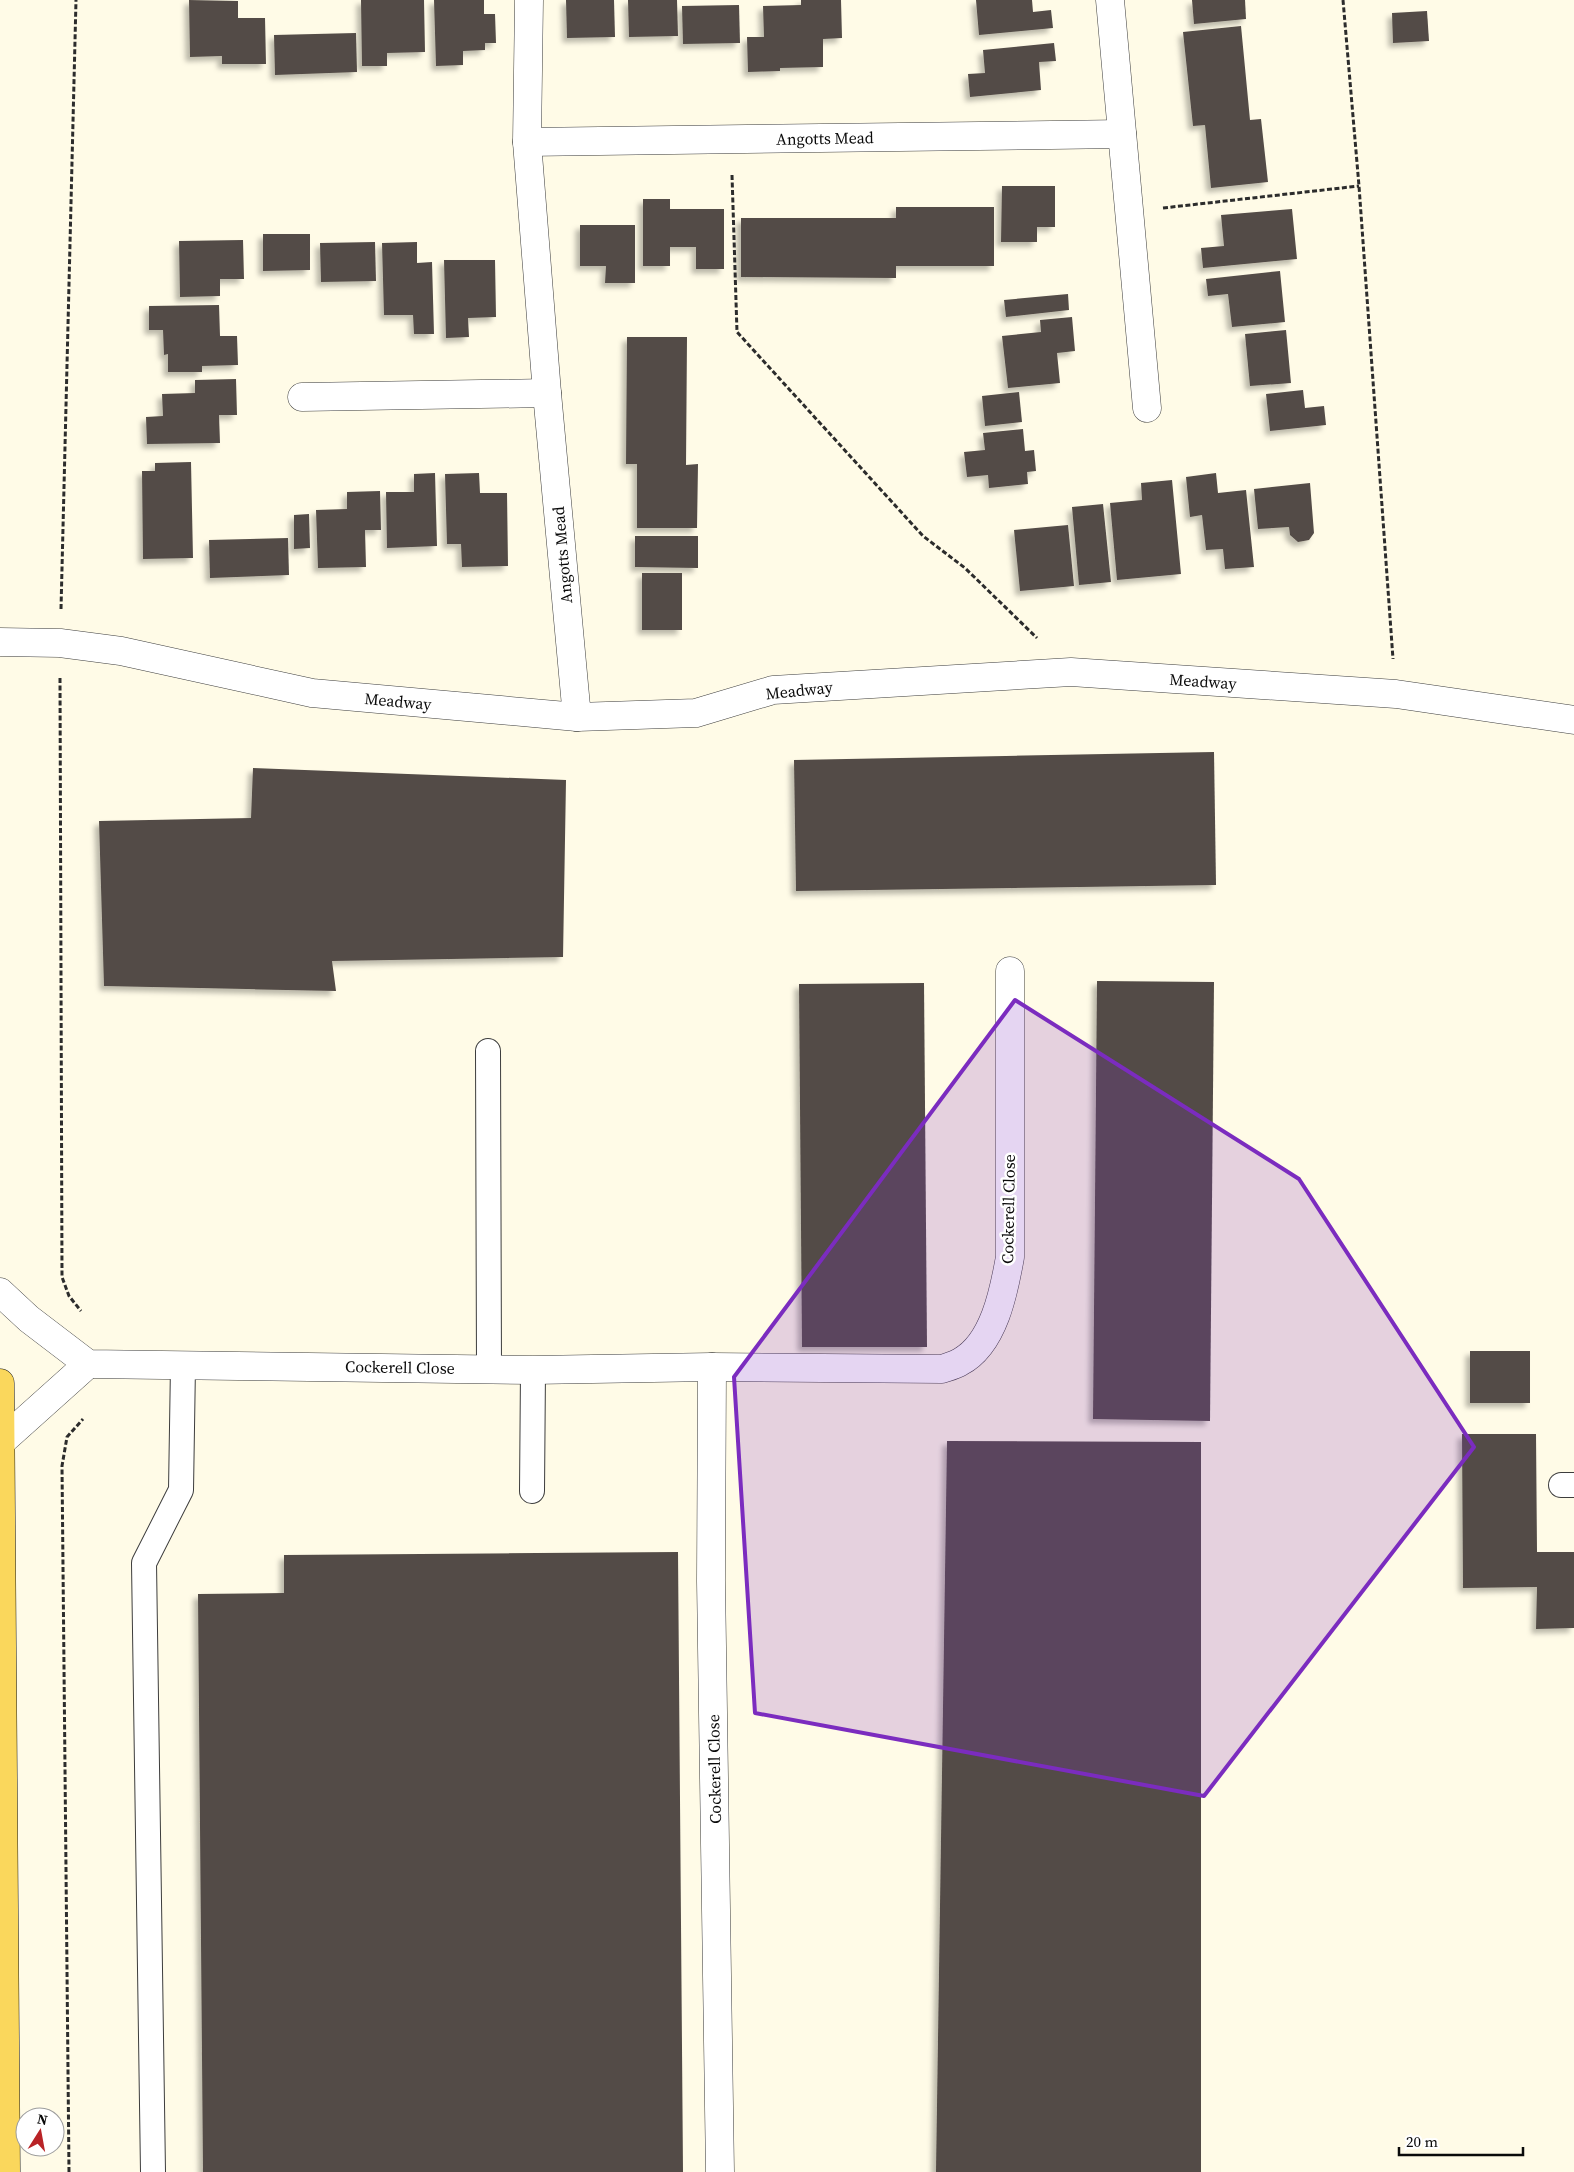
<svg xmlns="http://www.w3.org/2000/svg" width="1574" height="2172" font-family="'Source Serif 4',serif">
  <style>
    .building { fill: #534b46; filter: url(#shadow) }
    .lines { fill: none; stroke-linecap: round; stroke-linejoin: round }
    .service-casing { stroke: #3d3d3d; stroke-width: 26 }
    .minor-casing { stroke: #3d3d3d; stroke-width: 29 }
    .primary-casing { stroke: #1b1b1b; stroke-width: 29 }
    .path { stroke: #2c2c2c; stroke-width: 3; stroke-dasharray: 5 2.5; stroke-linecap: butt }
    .service { stroke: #fff; stroke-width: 24 }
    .minor { stroke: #fff; stroke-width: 28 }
    .primary { stroke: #fad75c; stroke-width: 28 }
    .marked { fill: #7b2cbf; fill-opacity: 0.2; stroke: #7b2cbf; stroke-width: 4; stroke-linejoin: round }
    .labels { text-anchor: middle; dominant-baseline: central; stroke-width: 5; stroke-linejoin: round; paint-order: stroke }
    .street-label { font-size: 16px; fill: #0a0a0a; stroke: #fff }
  </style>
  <defs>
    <filter id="shadow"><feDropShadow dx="-4.5" dy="4.5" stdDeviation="2.5" flood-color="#0004"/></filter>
  </defs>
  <rect width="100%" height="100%" fill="#fffbe7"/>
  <g class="building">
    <polygon points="189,0 238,1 238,18 265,18 266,64 222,64 222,56 190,57"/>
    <polygon points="361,0 424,0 425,52 387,53 387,66 362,66"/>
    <polygon points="434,0 484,0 484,14 495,14 496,43 485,43 485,50 463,51 463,65 436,66"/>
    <polygon points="566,0 614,0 615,37 567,38"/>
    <polygon points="628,0 677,0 678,36 629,37"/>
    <polygon points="801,0 841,0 842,38 823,39 823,67 780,68 780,71 748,72 747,37 764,37 763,6 801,5"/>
    <polygon points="976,0 1032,0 1033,12 1051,10 1053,28 979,35"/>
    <polygon points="1192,0 1245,0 1246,19 1194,24"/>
    <polygon points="739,5 740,43 683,44 682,6"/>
    <polygon points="1427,11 1429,41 1393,43 1392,13"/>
    <polygon points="1241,26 1250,120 1261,119 1268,182 1211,188 1205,125 1193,126 1183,32"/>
    <polygon points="356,33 357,72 275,75 274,35"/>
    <polygon points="1054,43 1056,61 1039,62 1041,90 970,97 968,74 985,73 983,50"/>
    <polygon points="1002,186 1055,186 1055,227 1037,227 1037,242 1001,242"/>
    <polygon points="643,199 670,199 670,209 724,209 724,269 696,269 696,247 670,247 670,266 643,266"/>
    <polygon points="896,207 994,207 994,266 896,266 896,278 741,277 741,218 896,218"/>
    <polygon points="1292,209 1297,259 1203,268 1201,248 1224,246 1221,215"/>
    <polygon points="580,225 635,225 635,283 605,283 606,266 580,266"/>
    <polygon points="263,234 310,234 310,270 263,271"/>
    <polygon points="243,240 244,279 220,279 220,296 180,297 179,241"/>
    <polygon points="375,242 376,281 321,282 320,243"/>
    <polygon points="417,242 417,263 432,262 434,334 414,334 413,315 384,315 382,243"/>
    <polygon points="444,260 495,260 496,317 468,318 469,337 446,338"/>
    <polygon points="1280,271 1285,322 1232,327 1228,294 1208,296 1206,279"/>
    <polygon points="1068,294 1069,310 1006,317 1004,300"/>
    <polygon points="219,305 220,336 237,336 238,365 202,366 202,372 168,372 168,354 164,355 163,330 149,330 149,306"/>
    <polygon points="1072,317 1075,351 1057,353 1060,383 1008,388 1002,336 1041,332 1040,320"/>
    <polygon points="1286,330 1291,383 1250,386 1245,334"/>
    <polygon points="627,337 687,337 686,465 698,464 697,528 637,528 637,464 626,464"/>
    <polygon points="236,379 237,415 219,415 220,443 147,444 146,417 163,416 162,394 195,393 195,380"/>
    <polygon points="1303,390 1305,408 1324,406 1326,425 1270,431 1266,394"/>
    <polygon points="1019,392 1022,422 985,426 982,396"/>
    <polygon points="1023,429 1025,451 1034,450 1036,471 1027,472 1028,484 989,488 988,475 967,477 964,452 985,450 983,433"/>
    <polygon points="191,462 193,558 143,559 142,471 155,471 155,463"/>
    <polygon points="435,473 437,546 387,548 386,492 414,492 414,474"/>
    <polygon points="479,473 480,493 507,493 508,566 462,567 461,544 447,544 445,474"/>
    <polygon points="1216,473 1218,493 1246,490 1254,567 1225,569 1223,549 1206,550 1202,515 1190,517 1186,477"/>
    <polygon points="1172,480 1181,574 1117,580 1110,503 1142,500 1141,483"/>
    <polygon points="1310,483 1314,533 1309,540 1298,542 1290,535 1289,527 1258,529 1254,489"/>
    <polygon points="380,491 381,530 365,530 366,567 318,568 316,510 347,509 347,492"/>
    <polygon points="1103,504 1111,582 1079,585 1072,507"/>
    <polygon points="309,514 310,548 294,549 294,515"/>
    <polygon points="1068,525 1074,586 1020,591 1014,530"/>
    <polygon points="635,536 698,536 698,568 635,567"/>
    <polygon points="288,538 289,575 210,578 209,540"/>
    <rect x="642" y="573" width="40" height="57"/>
    <polygon points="1214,752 1216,885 796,891 794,760"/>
    <polygon points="253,768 566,780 563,957 332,961 336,991 104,986 99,821 251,818"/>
    <polygon points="1097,981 1214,982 1210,1421 1093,1419"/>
    <polygon points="924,983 927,1347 802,1347 799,984"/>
    <rect x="1470" y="1351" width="60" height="52"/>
    <polygon points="1462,1434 1536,1434 1537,1552 1574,1552 1574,1628 1536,1629 1537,1587 1463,1588"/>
    <polygon points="947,1441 1201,1442 1201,2172 936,2172"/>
    <polygon points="678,1552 683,2172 203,2172 198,1594 284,1593 284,1555"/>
  </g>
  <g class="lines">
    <defs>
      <g id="service">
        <polyline points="488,1051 489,1368"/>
        <polyline points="1561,1485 1574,1485"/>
        <polyline points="532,1491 533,1370"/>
        <polyline points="153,2172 144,1563 181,1490 183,1365"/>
      </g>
      <g id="minor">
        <polyline points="529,0 527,142 547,393 577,717"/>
        <polyline points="1110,0 1147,408"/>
        <polyline points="527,142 1122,134"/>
        <polyline points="302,397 547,393"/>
        <polyline points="0,642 60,643 121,651 312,693 577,717 696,713 773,690 1071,672 1396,694 1574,720"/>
        <path d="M0,1292l29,27 59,45 445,6 179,-3 230,2c6,-2 13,-4 18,-7 34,-18 44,-71 50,-105v-286"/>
        <polyline points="712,1367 711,1581 720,2172"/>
        <polyline points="1,1442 88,1364"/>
      </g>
      <polyline id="primary" points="0,1383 6,2172"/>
    </defs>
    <use href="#service" class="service-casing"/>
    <use href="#minor" class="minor-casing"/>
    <use href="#primary" class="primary-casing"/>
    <g class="path">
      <polyline points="1343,0 1359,186 1393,659"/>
      <polyline points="732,175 737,332 923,536 965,568 1037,638"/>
      <polyline points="1163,208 1359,186"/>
      <polyline points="61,609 76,0"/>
      <polyline points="60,678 62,1277 69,1296 81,1311"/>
      <polyline points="69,2172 62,1466 67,1437 83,1419"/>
    </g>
    <use href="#service" class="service"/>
    <use href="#minor" class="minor"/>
    <use href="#primary" class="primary"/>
  </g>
  <path class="marked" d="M1015,1000l284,179 175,268 -270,349 -449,-83 -21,-336z"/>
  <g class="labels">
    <g class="street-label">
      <text transform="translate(825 138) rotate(-1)">Angotts Mead</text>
      <text transform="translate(562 555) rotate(-95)">Angotts Mead</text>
      <text transform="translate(1203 681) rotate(4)">Meadway</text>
      <text transform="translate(799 690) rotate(-6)">Meadway</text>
      <text transform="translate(398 701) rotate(5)">Meadway</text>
      <text transform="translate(1008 1209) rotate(-89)">Cockerell Close</text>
      <text transform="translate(400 1367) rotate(1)">Cockerell Close</text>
      <text transform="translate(714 1769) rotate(-91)">Cockerell Close</text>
    </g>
  </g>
  <g transform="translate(40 2132) rotate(11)"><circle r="24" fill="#ffffff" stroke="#9d9d9d"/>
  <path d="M0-4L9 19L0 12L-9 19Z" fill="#b92326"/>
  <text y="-8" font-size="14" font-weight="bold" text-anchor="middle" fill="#0a0a0a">N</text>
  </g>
  <path d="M1399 2147v8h124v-8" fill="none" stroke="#0a0a0a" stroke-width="2.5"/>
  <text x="1406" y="2147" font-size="15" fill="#0a0a0a" stroke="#ffffff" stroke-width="4" paint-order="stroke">20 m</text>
</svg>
